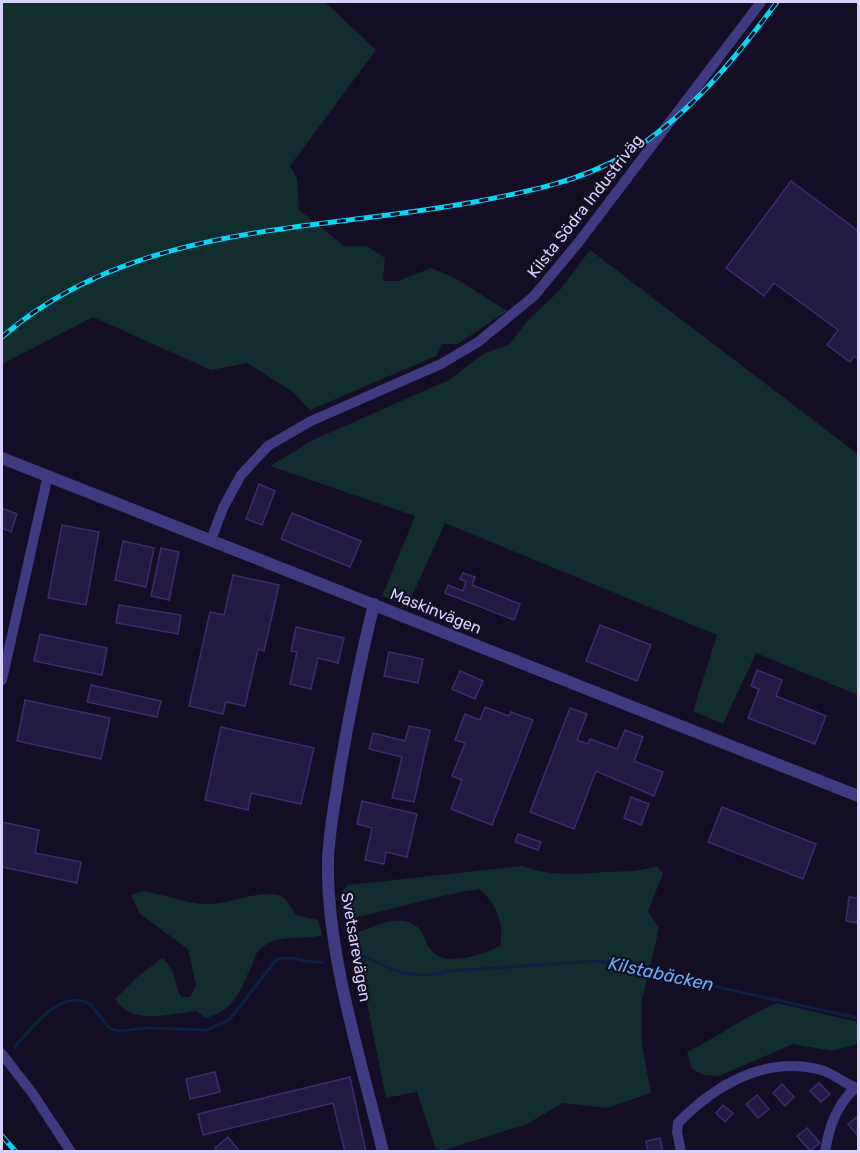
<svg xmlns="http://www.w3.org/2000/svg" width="860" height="1153" font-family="Rubik,sans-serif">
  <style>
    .green { fill: #122d2d }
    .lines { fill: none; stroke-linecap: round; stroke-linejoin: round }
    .stream { stroke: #0d2044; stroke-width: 3 }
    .building { fill: #241b44; stroke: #3c2d6f; stroke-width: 1.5 }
    .minor { stroke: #3f3a81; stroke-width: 10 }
    .tertiary { stroke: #3f3a81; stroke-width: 12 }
    .rail-casing { stroke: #05d8f7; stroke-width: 5 }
    .rail { stroke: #130e23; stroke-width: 3; stroke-dasharray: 9; stroke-linecap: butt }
    .labels { text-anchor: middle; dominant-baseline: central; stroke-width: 4.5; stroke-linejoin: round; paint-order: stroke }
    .street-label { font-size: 16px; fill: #d8d1fe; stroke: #130e23 }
    .water-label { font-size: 18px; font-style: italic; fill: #62b0fc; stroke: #130e23 }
  </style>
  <rect width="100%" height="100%" fill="#130e23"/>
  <g class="green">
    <polygon points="2,2 325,2 376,50 290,166 297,178 299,210 344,246 367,246 385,258 383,281 398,281 431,268 455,278 507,311 458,344 442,344 436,356 310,410 293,392 247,363 211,370 93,317 6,362 2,367"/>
    <polygon points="590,250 858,454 858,695 756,653 723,724 693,711 717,635 445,523 407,607 382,596 415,516 270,466 313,440 449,380 483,354 510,344 527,321 560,290"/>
    <path d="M522,866c32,11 51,8 84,6 18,-1 34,0 51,-6l6,8 -15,37 11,17 -17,72v45l9,48 -44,15 -44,-5 -36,21 -86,27 -5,-2 -19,-57 -31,6 -33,-164c17,-5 41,-19 58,-11 13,6 12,16 19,26 14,20 53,5 70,-3 5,-23 -4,-41 -20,-57 -46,6 -88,22 -134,30l-5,-11 -1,-14 8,-9z"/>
    <path d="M144,891c18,3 42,12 59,13 25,2 51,-14 75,-9 9,2 13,13 18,20l22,5 4,15c-20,6 -45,-2 -62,14 -4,3 -6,12 -8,16 -13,26 -16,45 -46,53l-10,-7c-28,3 -63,15 -81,-12l22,-22 26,-19c15,17 9,20 18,39h9l6,-12 -8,-36 -48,-35 -9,-19z"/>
    <path d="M777,1003l81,19v22l-26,7 -39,-7 -74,32 -15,-1 -12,-6 -5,-17c31,-15 58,-36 90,-49z"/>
  </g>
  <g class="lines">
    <g class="stream">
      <path d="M356,955c11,2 17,5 27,10 21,11 44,12 66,6l151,-10 258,57"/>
      <path d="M15,1047c16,-19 46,-59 75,-43l20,25 9,2 28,-3 60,2 23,-11 46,-59c17,-6 30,4 46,2"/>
    </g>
  </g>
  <g class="building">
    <polygon points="791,181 858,231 858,359 854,356 850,362 827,345 838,330 774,283 764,296 726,268"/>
    <polygon points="259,484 275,491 262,525 246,519"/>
    <polygon points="2,508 17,514 11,532 2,528"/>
    <polygon points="292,513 361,541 350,567 281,539"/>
    <polygon points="62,525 99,532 86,605 48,598"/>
    <polygon points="123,541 154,548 146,587 115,580"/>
    <polygon points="161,548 179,552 169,600 151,596"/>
    <polygon points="463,573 475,577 472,585 520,604 514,620 445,593 448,585 463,591 466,582 460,579"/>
    <polygon points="233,575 279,585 264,651 258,649 245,706 226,702 223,714 189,706 210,612 224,615"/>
    <polygon points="119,605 181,615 178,634 116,623"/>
    <polygon points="600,625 651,645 637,681 586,661"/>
    <polygon points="296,627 344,638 338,663 318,658 311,689 290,684 297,652 291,651"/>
    <polygon points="40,634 107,648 102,675 34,661"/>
    <polygon points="389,652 423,659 418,683 384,676"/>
    <polygon points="757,670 782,680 776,696 826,716 815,744 748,718 759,689 751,686"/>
    <polygon points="460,671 483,681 475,699 452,689"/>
    <polygon points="91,685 161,701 157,717 87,702"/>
    <polygon points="25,700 110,718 101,759 17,741"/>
    <polygon points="485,707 509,716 511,712 533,720 492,825 451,809 462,780 452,776 465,743 455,740 465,714 480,720"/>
    <polygon points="570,708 587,714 577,740 588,744 590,739 617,749 625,730 643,737 634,761 663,772 654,796 596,771 574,829 530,812"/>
    <polygon points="409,726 430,730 414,802 392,798 402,757 369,749 373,733 405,741"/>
    <polygon points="221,727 314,748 301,804 251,793 248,810 205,800"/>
    <polygon points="631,797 649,804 641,825 624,818"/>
    <polygon points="362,801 417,814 407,857 386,852 384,864 365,860 372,828 357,824"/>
    <polygon points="722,807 816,844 803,879 708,842"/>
    <polygon points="2,822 39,830 35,853 81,862 77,883 2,867"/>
    <polygon points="518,834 541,842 538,850 515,842"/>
    <polygon points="849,897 858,898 858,923 846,921"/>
    <polygon points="215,1072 220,1092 190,1099 186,1079"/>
    <polygon points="350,1077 366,1152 345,1152 333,1103 203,1135 198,1114"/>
    <polygon points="819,1083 830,1094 821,1102 810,1091"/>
    <polygon points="782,1084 794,1097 785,1106 773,1093"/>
    <polygon points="757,1095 769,1109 758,1118 746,1104"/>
    <polygon points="723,1105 733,1113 725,1122 716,1113"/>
    <polygon points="858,1116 858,1133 857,1135 848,1124"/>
    <polygon points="807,1128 820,1143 810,1151 797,1136"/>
    <polygon points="228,1137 240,1152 217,1152 215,1148"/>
    <polygon points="660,1138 663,1152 648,1152 646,1141"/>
  </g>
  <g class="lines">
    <g class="minor">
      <polyline points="211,540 223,508 241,475 268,446 311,421 441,364 478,342 534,296 578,243 761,2"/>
      <polyline points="2,680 48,475"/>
      <polyline points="2,1054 33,1094 71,1152"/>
      <path d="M681,1152l-4,-20 1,-9c37,-38 88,-68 143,-53 14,4 24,14 37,19"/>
      <path d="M825,1152c4,-26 12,-47 30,-64"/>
    </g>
    <g class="tertiary">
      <polyline points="2,458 858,796"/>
      <path d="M374,604c-14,56 -25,113 -35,170 -4,30 -11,60 -11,91 -1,90 34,198 55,287"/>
    </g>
    <defs>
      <g id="rail">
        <path d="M2,337c131,-114 311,-105 472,-135 52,-10 105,-20 151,-47 63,-38 109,-95 152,-153"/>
        <polyline points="2,1136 16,1152"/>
      </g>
    </defs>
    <use href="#rail" class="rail-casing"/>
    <use href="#rail" class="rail"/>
  </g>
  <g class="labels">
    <g class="street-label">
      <text transform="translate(585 206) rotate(-52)">Kilsta Södra Industriväg</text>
      <text transform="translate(436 611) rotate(22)">Maskinvägen</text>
      <text transform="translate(356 947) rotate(80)">Svetsarevägen</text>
    </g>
    <g class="water-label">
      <text transform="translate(661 974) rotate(12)">Kilstabäcken</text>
    </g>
  </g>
  <rect width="860" height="1153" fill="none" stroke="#d8d1fe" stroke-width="6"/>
</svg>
